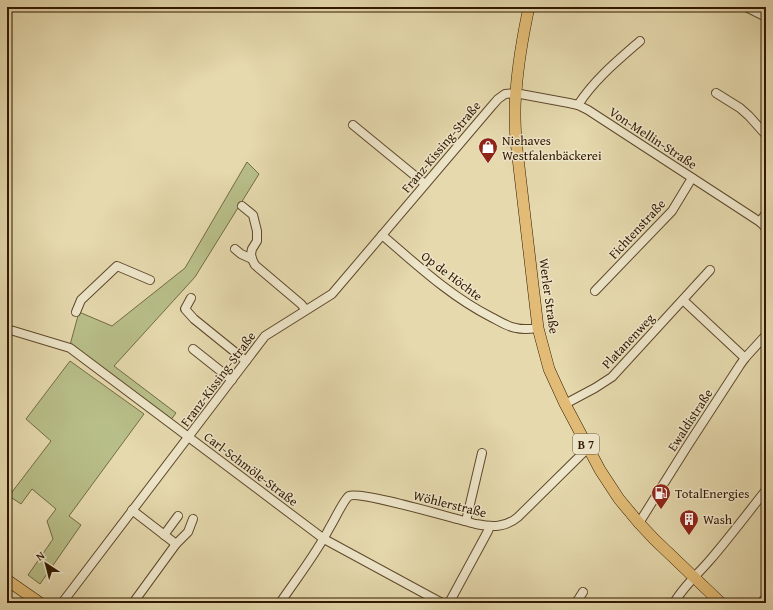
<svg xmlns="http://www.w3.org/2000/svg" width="773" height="610" font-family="'Gentium Book Plus',serif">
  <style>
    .green { fill: #b8be88; stroke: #746b44 }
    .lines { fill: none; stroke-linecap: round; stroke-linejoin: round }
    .minor-casing { stroke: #5e482b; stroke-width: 10 }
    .major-casing { stroke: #311800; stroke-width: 12 }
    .minor { stroke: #eee6ca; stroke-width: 8 }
    .major { stroke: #e2bc76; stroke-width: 11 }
    .labels { text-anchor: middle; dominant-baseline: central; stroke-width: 3; stroke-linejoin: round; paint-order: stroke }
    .shield { fill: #eee6ca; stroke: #6a563d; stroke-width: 1 }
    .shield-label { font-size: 12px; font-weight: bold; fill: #311800 }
    .street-label { font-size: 13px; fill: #311800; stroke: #eee6ca }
    .poi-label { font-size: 13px; fill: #311800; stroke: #eee6ca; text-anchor: start }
  </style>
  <rect width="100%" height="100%" fill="#e5d9ad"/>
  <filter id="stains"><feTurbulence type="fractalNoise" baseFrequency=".005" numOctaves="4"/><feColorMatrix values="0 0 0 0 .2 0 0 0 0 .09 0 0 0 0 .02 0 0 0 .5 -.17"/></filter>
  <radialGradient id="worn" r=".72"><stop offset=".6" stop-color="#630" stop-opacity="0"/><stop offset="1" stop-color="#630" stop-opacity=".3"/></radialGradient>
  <g class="green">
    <polygon points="247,162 259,174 195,277 114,366 176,413 170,421 70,345 79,312 112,326 185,268"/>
    <polygon points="70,361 144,414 69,516 81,525 40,584 28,575 53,539 47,521 56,509 32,489 21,504 9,496 51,441 26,419"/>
  </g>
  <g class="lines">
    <defs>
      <g id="minor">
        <polyline points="746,7 766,17"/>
        <polyline points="716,93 740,108 749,116 766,135"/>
        <path d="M578,105c16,-25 39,-44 62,-64"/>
        <polyline points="353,125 425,184"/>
        <polyline points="242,206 253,215 257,231 257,241 252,249 251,254 252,259 255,265 301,304 306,310"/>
        <polyline points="760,222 766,213"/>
        <path d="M382,235c35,30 68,61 109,82 8,4 17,10 25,11 7,2 14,1 22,0"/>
        <polyline points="235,249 241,254 252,259"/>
        <polyline points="595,291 672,211 692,178"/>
        <polyline points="191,298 185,309 194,319 246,361"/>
        <polyline points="683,300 745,358"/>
        <polyline points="76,312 81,300 117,266 150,280"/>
        <polyline points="7,329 70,348 324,539 442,603"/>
        <polyline points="193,349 232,380"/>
        <polyline points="565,404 595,388 612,377 710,270"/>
        <polyline points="132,510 176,544"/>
        <polyline points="466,521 482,453"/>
        <polyline points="639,523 688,445 740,365 745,358 766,335"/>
        <polyline points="164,535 178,516"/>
        <polyline points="62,603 265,336 332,294 491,107 498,99 505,94 515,93 569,103 578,105 588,110 760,222 766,228"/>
        <polyline points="133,603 176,544 188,532 193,519"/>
        <path d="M280,603c17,-25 36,-49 50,-76 4,-6 14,-28 19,-31 10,-6 109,24 127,28 16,3 29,4 42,-7l70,-69"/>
        <polyline points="449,603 488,531 490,526"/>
        <polyline points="576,603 583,592"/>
        <path d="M674,603c9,-16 24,-29 36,-43 19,-22 37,-46 56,-70"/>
        <polyline points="760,603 766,598"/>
      </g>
      <g id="major">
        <path d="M529,7c-6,28 -11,56 -13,85 -2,17 -1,33 0,49l22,187 11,41 16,35 35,66 19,29 20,24 15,16 67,64"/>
        <polyline points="7,580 40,603"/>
      </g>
    </defs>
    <use href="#minor" class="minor-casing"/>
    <use href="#major" class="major-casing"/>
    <use href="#minor" class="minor"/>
    <use href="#major" class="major"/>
  </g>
  <defs>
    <symbol id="shop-pin" viewBox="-11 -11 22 30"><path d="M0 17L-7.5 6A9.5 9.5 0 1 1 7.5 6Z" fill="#8f2418" stroke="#eee6ca"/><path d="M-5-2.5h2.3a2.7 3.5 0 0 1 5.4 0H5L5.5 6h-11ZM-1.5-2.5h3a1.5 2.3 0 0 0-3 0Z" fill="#fff"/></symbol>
    <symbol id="fuel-pin" viewBox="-11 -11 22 30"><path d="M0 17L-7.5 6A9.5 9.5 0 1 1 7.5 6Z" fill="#8f2418" stroke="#eee6ca"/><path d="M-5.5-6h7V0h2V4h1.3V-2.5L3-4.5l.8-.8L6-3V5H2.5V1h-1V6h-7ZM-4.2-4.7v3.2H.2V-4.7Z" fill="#fff"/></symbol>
    <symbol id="building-pin" viewBox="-11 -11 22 30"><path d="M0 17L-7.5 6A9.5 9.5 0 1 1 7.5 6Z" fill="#8f2418" stroke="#eee6ca"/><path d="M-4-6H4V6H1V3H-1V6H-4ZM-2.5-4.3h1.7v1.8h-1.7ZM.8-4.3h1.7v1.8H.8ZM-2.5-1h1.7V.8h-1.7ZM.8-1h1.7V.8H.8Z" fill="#fff"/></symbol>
  </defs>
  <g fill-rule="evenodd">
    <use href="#shop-pin" x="477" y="136" width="22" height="30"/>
    <use href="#fuel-pin" x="650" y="482" width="22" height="30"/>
    <use href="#building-pin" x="678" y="508" width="22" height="30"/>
  </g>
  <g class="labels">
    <rect class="shield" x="573" y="434" width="26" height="20" rx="3"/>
    <g class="shield-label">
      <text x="586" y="444">B 7</text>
    </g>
    <g class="street-label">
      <text transform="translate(653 138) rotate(33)">Von-Mellin-Straße</text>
      <text transform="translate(441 147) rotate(-50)">Franz-Kissing-Straße</text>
      <text transform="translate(637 229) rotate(-47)">Fichtenstraße</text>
      <text transform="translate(452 276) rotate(37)">Op de Höchte</text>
      <text transform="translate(549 296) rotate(82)">Werler Straße</text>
      <text transform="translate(628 341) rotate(-47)">Platanenweg</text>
      <text transform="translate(218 379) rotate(-53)">Franz-Kissing-Straße</text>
      <text transform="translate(690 420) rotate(-57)">Ewaldistraße</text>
      <text transform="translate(251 469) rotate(37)">Carl-Schmöle-Straße</text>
      <text transform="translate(450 504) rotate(14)">Wöhlerstraße</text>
    </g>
    <g class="poi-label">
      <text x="502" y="140">Niehaves<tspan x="502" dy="15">Westfalenbäckerei</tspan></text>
      <text x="675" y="493">TotalEnergies</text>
      <text x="703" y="519">Wash</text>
    </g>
  </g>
  <rect width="773" height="610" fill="none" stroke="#e5d9ad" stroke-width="24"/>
  <rect x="8" y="8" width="757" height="594" fill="none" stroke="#311800" stroke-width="2"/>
  <rect x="12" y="12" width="749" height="586" fill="none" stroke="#311800"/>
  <g transform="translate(46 564) rotate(324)" stroke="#eee6ca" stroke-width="3" paint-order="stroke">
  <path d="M0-3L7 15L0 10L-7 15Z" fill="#311800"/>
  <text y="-6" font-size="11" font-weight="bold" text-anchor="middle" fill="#311800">N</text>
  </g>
  <rect width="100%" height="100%" filter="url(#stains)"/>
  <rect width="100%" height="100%" fill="url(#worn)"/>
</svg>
